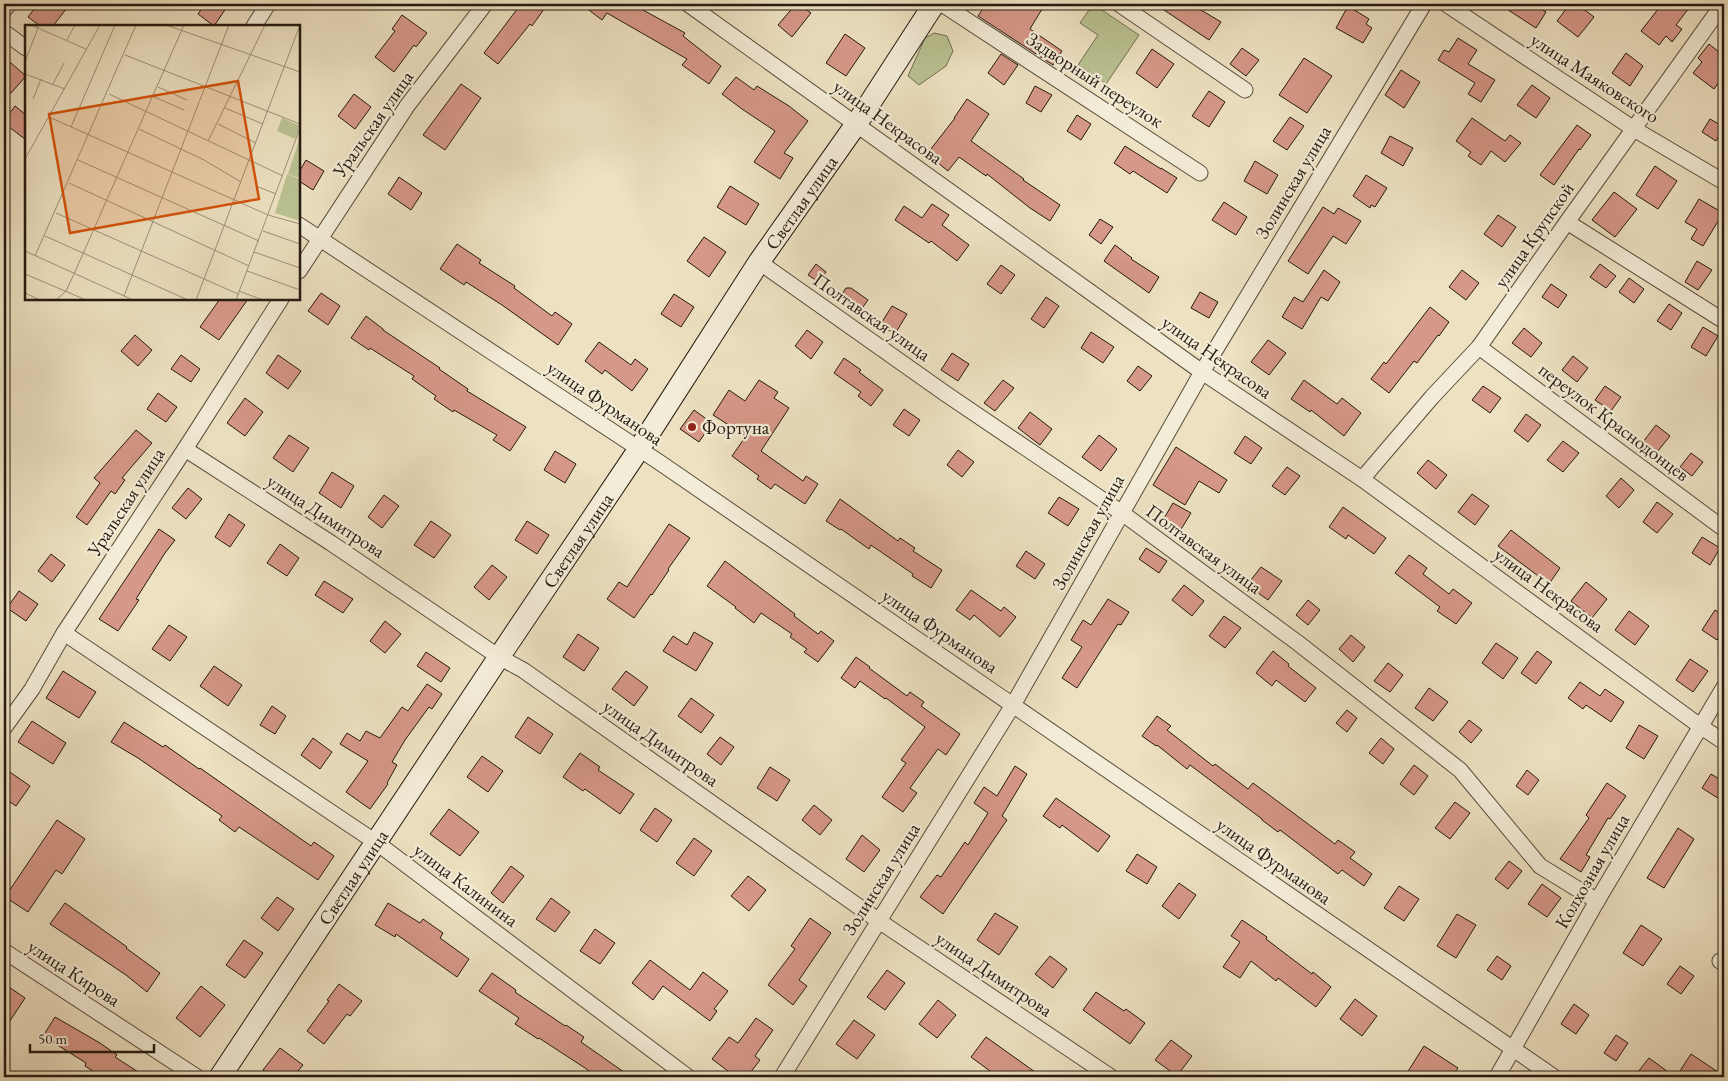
<svg xmlns="http://www.w3.org/2000/svg" width="1728" height="1081" font-family="'EB Garamond',serif">
  <style>
    .green { fill: #bac292; stroke: #706e51 }
    .building { fill: #d69888; stroke: #251a10 }
    .lines { fill: none; stroke-linecap: round; stroke-linejoin: round }
    .street-casing { stroke: #574c3c; stroke-width: 17 }
    .secondary-casing { stroke: #251a10; stroke-width: 23 }
    .street { stroke: #f3ecd7; stroke-width: 15 }
    .secondary { stroke: #f3ecd7; stroke-width: 21 }
    .poi-dot { fill: #8f2418; stroke: #f3ecd7; stroke-width: 2 }
    .labels { text-anchor: middle; dominant-baseline: central; stroke-width: 4.5; stroke-linejoin: round; paint-order: stroke }
    .street-label { font-size: 19px; fill: #251a10; stroke: #f3ecd7 }
    .poi-label { font-size: 19px; fill: #251a10; stroke: #f3ecd7; text-anchor: start }
    .inset-road { fill: none; stroke: #9d917a; stroke-width: 1 }
    .view { fill: #d4530c; fill-opacity: 0.15; stroke: #d4530c; stroke-width: 2.5 }
    .inset-edge { fill: none; stroke: #251a10; stroke-width: 2.5 }
  </style>
  <rect width="100%" height="100%" fill="#ede1c1"/>
  <filter id="stains"><feTurbulence type="fractalNoise" baseFrequency=".004" numOctaves="4"/><feColorMatrix values="0 0 0 0 .2 0 0 0 0 .09 0 0 0 0 .02 0 0 0 .5 -.17"/></filter>
  <radialGradient id="worn" r=".72"><stop offset=".6" stop-color="#630" stop-opacity="0"/><stop offset="1" stop-color="#630" stop-opacity=".3"/></radialGradient>
  <g class="green">
    <polygon points="1093,4 1139,35 1106,84 1078,65 1098,35 1080,23"/>
    <polygon points="934,33 947,36 953,51 946,66 919,85 908,76 925,38"/>
  </g>
  <g class="building">
    <polygon points="38,4 70,4 53,26 40,26 28,17"/>
    <polygon points="205,4 229,4 214,26 198,14"/>
    <polygon points="521,4 537,4 544,9 532,26 530,24 498,64 484,53"/>
    <polygon points="581,4 632,4 685,33 683,36 721,66 709,84 682,65 687,59 607,13 602,20"/>
    <polygon points="796,4 799,4 811,13 792,37 778,25"/>
    <polygon points="986,4 1045,4 1030,29 1062,51 1053,65 978,16"/>
    <polygon points="1155,4 1191,4 1221,22 1209,40"/>
    <polygon points="1499,4 1533,4 1546,12 1536,28"/>
    <polygon points="1570,4 1577,4 1594,17 1578,37 1557,21"/>
    <polygon points="1662,4 1692,4 1676,25 1682,29 1672,42 1666,36 1659,45 1641,31"/>
    <polygon points="1348,6 1369,19 1366,24 1372,28 1363,43 1336,28"/>
    <polygon points="402,15 427,33 416,47 414,45 394,72 375,57 395,31 392,29"/>
    <polygon points="845,34 865,48 846,76 826,63"/>
    <polygon points="1458,38 1477,50 1468,64 1495,80 1481,102 1468,94 1475,83 1438,60 1444,50 1449,52"/>
    <polygon points="1709,44 1724,56 1724,75 1714,89 1693,73 1702,62 1698,58"/>
    <polygon points="1242,48 1259,60 1246,76 1230,64"/>
    <polygon points="1152,49 1174,64 1157,88 1136,73"/>
    <polygon points="1626,53 1643,66 1630,86 1612,73"/>
    <polygon points="1001,54 1018,65 1004,85 988,73"/>
    <polygon points="4,57 26,76 11,93 4,86"/>
    <polygon points="1304,58 1332,76 1307,113 1279,95"/>
    <polygon points="1401,70 1420,82 1404,108 1385,95"/>
    <polygon points="736,77 754,90 757,86 789,106 808,121 784,153 793,158 780,179 754,162 775,131 742,109 722,94"/>
    <polygon points="461,84 481,98 445,150 423,135"/>
    <polygon points="1532,85 1550,98 1536,118 1517,105"/>
    <polygon points="1035,86 1052,95 1041,112 1026,103"/>
    <polygon points="1209,91 1225,102 1209,127 1192,116"/>
    <polygon points="354,94 371,107 355,129 338,116"/>
    <polygon points="967,99 989,114 971,141 1024,179 1023,180 1060,205 1050,221 1030,208 987,174 986,176 959,157 948,171 927,154 955,118 954,118"/>
    <polygon points="15,106 26,115 26,140 4,123 4,121"/>
    <polygon points="1077,115 1091,124 1081,140 1067,131"/>
    <polygon points="1290,117 1304,126 1287,150 1273,141"/>
    <polygon points="1472,118 1505,141 1510,135 1521,143 1505,162 1491,151 1481,165 1468,156 1471,152 1456,141"/>
    <polygon points="1710,119 1724,127 1716,141 1702,132"/>
    <polygon points="1577,125 1591,135 1580,150 1579,149 1554,185 1540,175"/>
    <polygon points="1390,136 1413,148 1403,166 1381,153"/>
    <polygon points="1125,146 1161,169 1161,168 1177,178 1167,193 1133,171 1130,174 1114,163"/>
    <polygon points="306,160 324,171 313,190 299,181 299,172"/>
    <polygon points="1255,161 1278,175 1267,194 1244,181"/>
    <polygon points="1655,166 1677,181 1658,209 1636,195"/>
    <polygon points="1366,175 1387,188 1375,207 1371,205 1370,208 1353,196"/>
    <polygon points="399,177 422,193 411,210 388,194"/>
    <polygon points="730,186 759,204 746,225 717,207"/>
    <polygon points="1614,192 1637,209 1615,237 1592,220"/>
    <polygon points="1699,199 1723,213 1703,246 1691,239 1697,229 1685,222"/>
    <polygon points="1224,202 1247,217 1236,235 1212,220"/>
    <polygon points="932,204 949,215 942,225 969,245 957,261 931,241 929,243 895,220 904,206 922,218"/>
    <polygon points="1323,207 1334,214 1338,208 1361,221 1346,244 1333,236 1308,274 1288,261"/>
    <polygon points="1498,215 1516,227 1502,247 1484,234"/>
    <polygon points="1100,219 1113,227 1101,244 1089,235"/>
    <polygon points="704,237 726,252 709,277 687,261"/>
    <polygon points="457,244 481,260 479,263 515,286 514,288 552,316 555,312 572,324 558,345 502,305 466,282 464,285 440,269"/>
    <polygon points="1115,245 1132,258 1131,259 1159,277 1149,293 1104,261"/>
    <polygon points="1697,261 1712,270 1698,290 1685,282"/>
    <polygon points="816,264 826,272 819,282 808,275"/>
    <polygon points="1600,264 1616,276 1606,288 1590,277"/>
    <polygon points="1001,265 1015,275 1001,294 987,284"/>
    <polygon points="1324,270 1340,282 1328,301 1321,297 1302,329 1282,317 1294,297 1303,302"/>
    <polygon points="1462,270 1479,283 1466,300 1449,287"/>
    <polygon points="1629,278 1644,289 1634,303 1619,292"/>
    <polygon points="1551,284 1567,295 1558,308 1542,297"/>
    <polygon points="846,288 851,288 868,300 860,311 840,297"/>
    <polygon points="1200,292 1218,302 1209,318 1191,308"/>
    <polygon points="321,293 340,306 328,325 308,311"/>
    <polygon points="674,294 694,307 681,327 661,314"/>
    <polygon points="1046,297 1059,306 1044,328 1031,319"/>
    <polygon points="220,299 248,299 219,340 200,327"/>
    <polygon points="1669,304 1682,313 1671,330 1657,321"/>
    <polygon points="892,306 907,314 895,334 880,325"/>
    <polygon points="1430,307 1449,322 1439,336 1438,335 1417,363 1414,361 1389,393 1371,379 1384,362 1386,364"/>
    <polygon points="366,316 383,329 383,330 440,368 439,369 468,389 467,391 526,427 510,451 493,440 497,435 454,410 453,412 434,399 436,396 412,379 414,376 370,348 369,350 351,338"/>
    <polygon points="1703,327 1718,336 1706,356 1691,347"/>
    <polygon points="1524,328 1542,343 1531,357 1512,343"/>
    <polygon points="807,330 823,342 811,359 795,346"/>
    <polygon points="1091,332 1114,347 1103,363 1081,348"/>
    <polygon points="135,335 152,350 138,366 121,351"/>
    <polygon points="1268,340 1286,353 1269,375 1251,362"/>
    <polygon points="599,342 631,365 635,359 648,369 632,391 605,370 602,374 585,361"/>
    <polygon points="952,353 969,364 958,381 941,370"/>
    <polygon points="181,355 200,369 191,382 171,369"/>
    <polygon points="278,355 301,371 288,389 266,373"/>
    <polygon points="1573,356 1588,368 1577,382 1562,370"/>
    <polygon points="844,358 861,370 859,372 883,390 871,406 858,396 861,392 834,373"/>
    <polygon points="1138,366 1152,376 1140,391 1127,381"/>
    <polygon points="759,380 778,392 774,398 789,408 761,451 803,481 806,476 818,484 805,504 775,484 771,489 757,479 759,476 732,456 746,436 713,415 729,390 745,401"/>
    <polygon points="1003,380 1014,388 995,411 984,403"/>
    <polygon points="1304,380 1337,404 1342,398 1361,413 1344,436 1311,410 1310,412 1291,399"/>
    <polygon points="1483,386 1501,398 1490,413 1472,400"/>
    <polygon points="1605,386 1621,397 1611,411 1595,400"/>
    <polygon points="158,393 177,407 166,422 147,409"/>
    <polygon points="245,398 263,412 245,436 227,423"/>
    <polygon points="904,409 920,420 909,436 893,425"/>
    <polygon points="694,410 712,423 699,442 680,429"/>
    <polygon points="1030,412 1052,429 1040,445 1018,428"/>
    <polygon points="1526,414 1541,425 1528,442 1514,431"/>
    <polygon points="1656,425 1670,436 1657,452 1643,442"/>
    <polygon points="136,430 152,443 122,478 125,480 115,494 111,491 87,525 76,517 100,483 94,478"/>
    <polygon points="289,435 309,448 293,472 273,458"/>
    <polygon points="1099,435 1117,449 1101,471 1082,457"/>
    <polygon points="1245,436 1262,448 1251,464 1234,453"/>
    <polygon points="1563,441 1579,453 1563,472 1547,460"/>
    <polygon points="1176,447 1227,480 1219,493 1199,481 1185,505 1153,485"/>
    <polygon points="958,450 974,462 962,477 947,465"/>
    <polygon points="555,451 576,464 565,483 544,470"/>
    <polygon points="1691,453 1703,462 1692,476 1680,467"/>
    <polygon points="1428,460 1447,475 1436,489 1417,473"/>
    <polygon points="1287,467 1300,476 1285,495 1272,486"/>
    <polygon points="332,472 354,486 341,508 319,493"/>
    <polygon points="1621,478 1634,490 1619,508 1606,496"/>
    <polygon points="188,488 202,499 186,519 172,508"/>
    <polygon points="1472,494 1489,506 1475,525 1458,512"/>
    <polygon points="384,495 399,506 382,528 368,517"/>
    <polygon points="1059,497 1079,509 1068,526 1048,513"/>
    <polygon points="840,499 898,541 900,538 915,548 913,551 942,570 931,588 912,576 913,574 871,545 869,549 841,529 840,530 826,521"/>
    <polygon points="1657,502 1673,514 1657,533 1643,522"/>
    <polygon points="1173,503 1191,513 1180,531 1163,520"/>
    <polygon points="1343,507 1386,538 1374,554 1348,535 1346,539 1329,527"/>
    <polygon points="229,514 245,525 230,547 215,537"/>
    <polygon points="431,521 451,535 434,558 414,545"/>
    <polygon points="527,521 549,535 537,554 515,540"/>
    <polygon points="669,524 690,538 668,569 669,570 652,595 651,594 634,618 607,599 619,582 627,587"/>
    <polygon points="159,529 175,540 165,553 136,599 139,600 118,631 99,619"/>
    <polygon points="1511,530 1560,568 1549,584 1498,546"/>
    <polygon points="1702,537 1720,548 1710,565 1692,553"/>
    <polygon points="280,544 299,558 287,576 267,563"/>
    <polygon points="1146,548 1167,561 1159,573 1139,559"/>
    <polygon points="1026,551 1045,564 1035,579 1016,566"/>
    <polygon points="51,554 65,565 52,582 38,571"/>
    <polygon points="1409,555 1427,568 1423,574 1449,594 1453,589 1472,603 1456,624 1437,611 1440,607 1395,573"/>
    <polygon points="725,561 795,614 794,616 818,634 821,631 834,641 818,662 804,652 807,649 790,637 792,634 761,613 754,623 735,608 736,607 707,586"/>
    <polygon points="492,565 507,577 489,600 474,587"/>
    <polygon points="1261,567 1282,581 1268,600 1247,585"/>
    <polygon points="324,581 353,599 343,613 315,595"/>
    <polygon points="1586,582 1607,599 1592,618 1571,601"/>
    <polygon points="1184,585 1204,601 1192,616 1172,600"/>
    <polygon points="971,590 1001,611 1004,607 1016,617 1000,637 974,615 970,620 956,610"/>
    <polygon points="19,591 38,604 26,621 7,608"/>
    <polygon points="1108,599 1129,612 1121,625 1118,624 1077,688 1062,678 1082,647 1071,640 1083,620 1091,625"/>
    <polygon points="1308,600 1320,610 1308,625 1296,615"/>
    <polygon points="1715,610 1724,616 1724,629 1717,640 1702,630"/>
    <polygon points="1629,611 1649,626 1635,645 1615,630"/>
    <polygon points="1224,616 1241,628 1225,648 1209,636"/>
    <polygon points="385,621 401,634 385,653 370,641"/>
    <polygon points="169,625 187,637 170,661 152,649"/>
    <polygon points="694,632 713,643 696,671 663,651 673,636 687,645"/>
    <polygon points="578,634 599,648 584,671 563,657"/>
    <polygon points="1351,635 1365,647 1353,662 1339,649"/>
    <polygon points="1496,643 1518,658 1503,679 1482,663"/>
    <polygon points="1273,651 1289,664 1288,666 1316,688 1305,702 1276,680 1272,686 1256,673"/>
    <polygon points="1537,651 1552,662 1536,684 1521,673"/>
    <polygon points="426,652 450,668 441,682 417,666"/>
    <polygon points="856,657 870,667 869,668 907,696 910,692 924,702 921,706 960,734 946,755 938,749 910,788 917,793 903,812 882,797 906,763 901,760 925,727 886,698 885,699 860,681 855,688 841,678"/>
    <polygon points="1690,659 1708,671 1693,692 1676,680"/>
    <polygon points="1388,663 1403,675 1390,692 1374,681"/>
    <polygon points="214,666 242,685 228,706 200,686"/>
    <polygon points="63,671 96,692 79,718 46,698"/>
    <polygon points="626,671 648,687 634,706 612,689"/>
    <polygon points="1580,682 1600,696 1605,689 1624,702 1611,722 1586,705 1583,709 1568,698"/>
    <polygon points="427,684 442,694 432,709 429,707 405,740 392,762 397,765 387,783 388,784 370,809 346,792 368,761 340,744 347,733 360,741 366,731 380,738 402,707 408,711"/>
    <polygon points="1429,688 1448,702 1433,721 1415,708"/>
    <polygon points="691,698 714,715 701,733 678,716"/>
    <polygon points="272,706 286,716 275,734 260,725"/>
    <polygon points="1347,710 1357,718 1347,732 1336,723"/>
    <polygon points="1157,716 1171,726 1167,730 1213,766 1215,764 1248,789 1253,783 1335,844 1338,840 1355,852 1350,858 1372,874 1364,886 1342,870 1338,874 1280,830 1278,832 1262,820 1262,819 1190,765 1187,769 1157,745 1156,746 1142,736"/>
    <polygon points="528,717 553,734 540,754 515,737"/>
    <polygon points="1469,720 1482,730 1471,743 1459,732"/>
    <polygon points="32,721 66,743 53,764 18,742"/>
    <polygon points="124,722 163,747 165,745 199,769 200,768 311,846 314,842 334,856 318,880 239,827 235,832 219,820 222,816 138,758 111,742"/>
    <polygon points="1639,725 1658,736 1644,759 1626,748"/>
    <polygon points="720,737 734,747 721,765 707,754"/>
    <polygon points="313,738 332,752 320,769 301,755"/>
    <polygon points="1381,738 1394,749 1383,764 1369,753"/>
    <polygon points="580,753 600,767 598,770 634,794 620,814 585,789 583,791 563,777"/>
    <polygon points="482,756 503,771 488,792 467,777"/>
    <polygon points="1414,765 1428,776 1414,795 1400,784"/>
    <polygon points="1015,766 1027,774 1002,816 1007,820 943,914 920,897 937,875 941,877 965,842 968,845 988,813 974,803 984,787 997,796"/>
    <polygon points="770,767 790,780 777,801 757,788"/>
    <polygon points="4,768 30,786 16,806 4,798"/>
    <polygon points="1527,770 1539,780 1528,795 1516,786"/>
    <polygon points="1711,774 1724,782 1724,802 1702,788"/>
    <polygon points="1607,783 1626,796 1610,819 1608,818 1586,855 1590,857 1581,872 1560,859 1589,818 1586,815"/>
    <polygon points="1056,798 1110,836 1098,852 1062,825 1060,828 1043,816"/>
    <polygon points="1455,802 1470,813 1450,839 1435,828"/>
    <polygon points="814,805 832,820 820,835 802,820"/>
    <polygon points="655,808 672,820 657,842 640,830"/>
    <polygon points="449,809 479,832 460,856 430,834"/>
    <polygon points="57,820 85,839 62,874 56,870 28,912 5,897"/>
    <polygon points="1678,828 1694,839 1664,888 1647,878"/>
    <polygon points="862,835 880,850 864,872 846,859"/>
    <polygon points="694,838 712,851 694,876 676,863"/>
    <polygon points="1137,854 1157,867 1147,884 1126,871"/>
    <polygon points="1509,861 1522,871 1508,889 1495,879"/>
    <polygon points="511,866 524,876 503,903 491,893"/>
    <polygon points="748,876 766,890 749,911 731,896"/>
    <polygon points="1179,883 1196,895 1179,919 1162,906"/>
    <polygon points="1542,884 1561,898 1547,917 1528,904"/>
    <polygon points="1399,886 1419,899 1404,921 1384,908"/>
    <polygon points="277,897 294,909 278,931 261,918"/>
    <polygon points="551,898 570,912 555,932 536,919"/>
    <polygon points="65,903 127,947 126,948 160,973 147,992 126,975 50,924"/>
    <polygon points="388,903 420,923 423,919 443,933 440,938 469,959 457,977 396,934 395,937 375,925"/>
    <polygon points="995,913 1018,927 999,955 977,940"/>
    <polygon points="1457,914 1476,925 1456,958 1437,946"/>
    <polygon points="810,918 831,933 799,980 807,986 793,1005 768,985 795,949 791,946"/>
    <polygon points="1242,920 1267,937 1266,939 1312,974 1313,972 1331,987 1316,1007 1278,978 1276,981 1251,961 1240,978 1223,967 1240,942 1231,936"/>
    <polygon points="1641,925 1662,939 1643,966 1623,953"/>
    <polygon points="595,929 615,943 600,964 580,951"/>
    <polygon points="244,940 263,953 245,978 226,965"/>
    <polygon points="1050,956 1067,969 1053,988 1035,974"/>
    <polygon points="1497,956 1511,966 1502,980 1487,970"/>
    <polygon points="650,960 690,990 703,972 728,991 714,1009 717,1011 710,1021 663,986 653,1000 632,983"/>
    <polygon points="1680,966 1694,976 1681,994 1667,984"/>
    <polygon points="887,970 905,983 885,1010 867,997"/>
    <polygon points="492,973 516,990 515,992 565,1026 566,1025 584,1037 581,1042 631,1077 597,1077 585,1068 539,1038 538,1039 515,1024 519,1018 479,991"/>
    <polygon points="339,984 362,1001 350,1016 347,1014 324,1044 307,1031 329,1001 327,1000"/>
    <polygon points="201,986 225,1005 200,1037 176,1018"/>
    <polygon points="9,987 25,998 4,1030 4,995"/>
    <polygon points="1096,992 1124,1011 1126,1009 1145,1023 1130,1044 1083,1010"/>
    <polygon points="1355,999 1377,1016 1362,1036 1340,1019"/>
    <polygon points="938,1000 956,1015 937,1038 919,1024"/>
    <polygon points="1574,1004 1589,1015 1576,1034 1561,1024"/>
    <polygon points="55,1017 100,1043 117,1055 115,1057 146,1077 102,1077 85,1066 86,1063 43,1036"/>
    <polygon points="756,1018 773,1030 755,1056 760,1060 747,1077 736,1077 712,1059 729,1037 738,1043"/>
    <polygon points="854,1020 875,1035 857,1059 836,1044"/>
    <polygon points="1616,1035 1628,1043 1616,1061 1604,1053"/>
    <polygon points="986,1037 1042,1077 998,1077 971,1057"/>
    <polygon points="1171,1040 1192,1056 1177,1076 1155,1060"/>
    <polygon points="1424,1046 1458,1068 1452,1077 1414,1077 1407,1073"/>
    <polygon points="280,1048 303,1065 293,1077 273,1077 263,1070"/>
    <polygon points="1691,1054 1724,1076 1724,1077 1676,1077"/>
    <polygon points="1649,1058 1675,1077 1634,1077"/>
  </g>
  <g class="lines">
    <defs>
      <g id="street">
        <polyline points="688,4 1202,372 1362,479 1700,726 1724,742"/>
        <polyline points="942,4 1200,173"/>
        <polyline points="1119,4 1245,90"/>
        <polyline points="1446,4 1634,129 1724,182"/>
        <polyline points="4,10 9,4"/>
        <polyline points="254,26 268,4"/>
        <polyline points="4,32 26,48"/>
        <polyline points="1567,222 1724,321"/>
        <polyline points="299,225 659,462 1554,1077"/>
        <polyline points="759,262 946,394 1122,513 1298,643 1460,770 1540,866 1597,901"/>
        <polyline points="299,271 407,106 485,4"/>
        <polyline points="1479,347 1724,529"/>
        <polyline points="185,449 331,543 499,657 523,670 879,921 1111,1077"/>
        <polyline points="1362,479 1432,397 1479,347 1567,222 1723,4"/>
        <polyline points="64,633 377,843 688,1077"/>
        <polyline points="4,728 32,689 64,633 185,449 281,299"/>
        <polyline points="4,951 197,1077"/>
        <polyline points="1720,961 1724,963"/>
        <polyline points="782,1077 1013,705 1202,372 1424,4"/>
        <polyline points="1497,1077 1597,901 1724,687"/>
      </g>
      <g id="secondary">
        <path id="s1" d="M220,1077l279,-420 140,-208 120,-187 98,-139 77,-119"/>
      </g>
    </defs>
    <use href="#street" class="street-casing"/>
    <use href="#secondary" class="secondary-casing"/>
    <use href="#street" class="street"/>
    <use href="#secondary" class="secondary"/>
  </g>
  <circle class="poi-dot" cx="692" cy="427" r="5"/>
  <g class="labels">
    <g class="street-label">
      <text transform="translate(1595 78) rotate(33)">улица Маяковского</text>
      <text transform="translate(1095 80) rotate(33)">Задворный переулок</text>
      <text transform="translate(888 122) rotate(36)">улица Некрасова</text>
      <text transform="translate(373 124) rotate(-55)">Уральская улица</text>
      <text transform="translate(1293 182) rotate(-59)">Золинская улица</text>
      <text stroke="none"><textPath href="#s1" startOffset="1050">Светлая улица</textPath></text>
      <text transform="translate(1534 235) rotate(-55)">улица Крупской</text>
      <text transform="translate(872 317) rotate(35)">Полтавская улица</text>
      <text transform="translate(1217 357) rotate(35)">улица Некрасова</text>
      <text transform="translate(605 403) rotate(34)">улица Фурманова</text>
      <text transform="translate(1614 422) rotate(37)">переулок Краснодонцев</text>
      <text transform="translate(126 502) rotate(-57)">Уральская улица</text>
      <text transform="translate(326 516) rotate(33)">улица Димитрова</text>
      <text transform="translate(1088 532) rotate(-61)">Золинская улица</text>
      <text stroke="none"><textPath href="#s1" startOffset="645">Светлая улица</textPath></text>
      <text transform="translate(1204 549) rotate(36)">Полтавская улица</text>
      <text transform="translate(1549 590) rotate(36)">улица Некрасова</text>
      <text transform="translate(940 631) rotate(34)">улица Фурманова</text>
      <text transform="translate(661 743) rotate(35)">улица Димитрова</text>
      <text transform="translate(1274 861) rotate(35)">улица Фурманова</text>
      <text transform="translate(1592 871) rotate(-60)">Колхозная улица</text>
      <text stroke="none"><textPath href="#s1" startOffset="240">Светлая улица</textPath></text>
      <text transform="translate(881 879) rotate(-58)">Золинская улица</text>
      <text transform="translate(466 885) rotate(37)">улица Калинина</text>
      <text transform="translate(74 973) rotate(33)">улица Кирова</text>
      <text transform="translate(994 974) rotate(34)">улица Димитрова</text>
    </g>
    <g class="poi-label">
      <text x="702" y="427">Фортуна</text>
    </g>
  </g>
  <g transform="translate(25 25)">
    <rect width="275" height="275" fill="#ede1c1"/>
    <path d="M257,93l18,8 -5,13 -18,-8zM275,112v41l-12,-4zM262,149l13,5v42l-25,-8z" fill="#bac292"/>
    <path class="inset-road" d="M6,0l55,24M141,0l134,47M42,15l8,-15M100,30l175,69M0,37l14,-37M0,49l40,15M28,59l11,-21M133,62l29,13M84,69l174,82M127,71l32,14M8,74l8,-20M200,83l38,16M24,92l219,98 32,9M193,99l38,19M46,102l44,-102M114,104l65,31 37,22M183,116l57,-116M0,134l75,-134M53,135l181,81M44,158l180,83M231,161l20,8M31,188l182,81M238,206l37,13M20,211l143,64M0,226l108,49M229,227l46,16M10,231l101,-231M222,246l53,19M0,249l61,26M214,266l24,9M0,268l15,7M99,271l105,-271M31,275l10,-9 8,-17 110,-249M171,275l104,-275M211,275l64,-172"/>
    <path class="view" d="M213,56l21,118 -189,34 -21,-119z"/>
    <rect width="275" height="275" class="inset-edge"/>
  </g>
  <rect width="1728" height="1081" fill="none" stroke="#ede1c1" stroke-width="20"/>
  <rect x="5" y="5" width="1718" height="1071" fill="none" stroke="#251a10" stroke-width="2.5"/>
  <rect x="10" y="10" width="1708" height="1061" fill="none" stroke="#251a10"/>
  <path d="M30 1044v8h124v-8" fill="none" stroke="#251a10" stroke-width="2.5"/>
  <text x="38" y="1044" font-size="15" fill="#251a10" stroke="#f3ecd7" stroke-width="4" paint-order="stroke">50 m</text>
  <rect width="100%" height="100%" filter="url(#stains)"/>
  <rect width="100%" height="100%" fill="url(#worn)"/>
</svg>
